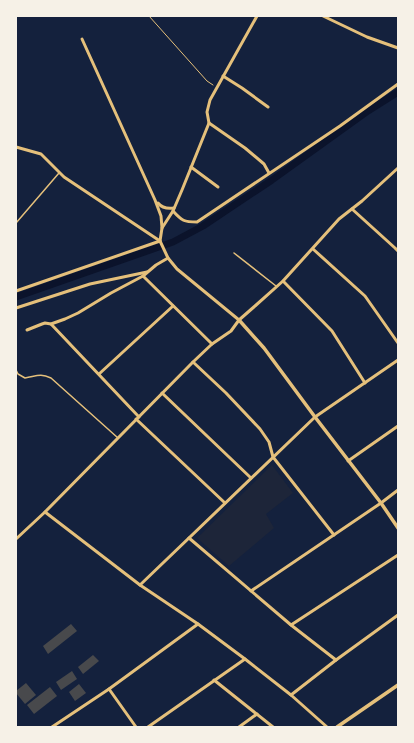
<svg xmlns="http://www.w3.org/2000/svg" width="414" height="743" font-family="'Roboto Condensed',sans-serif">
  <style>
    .green { fill: #1d2539 }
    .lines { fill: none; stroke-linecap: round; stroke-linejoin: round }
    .canal { stroke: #0b132b; stroke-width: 7 }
    .building { fill: #48494c }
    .path { stroke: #e5c07b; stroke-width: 1 }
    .service { stroke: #e5c07b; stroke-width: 1.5 }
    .minor { stroke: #e5c07b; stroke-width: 3 }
    .tertiary { stroke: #e5c07b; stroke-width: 3.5 }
  </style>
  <rect width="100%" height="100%" fill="#14213d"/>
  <polygon class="green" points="272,465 293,493 266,514 274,528 229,566 197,538"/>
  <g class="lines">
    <polyline class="canal" points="16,297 173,242 203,226 272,180 368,111 398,92"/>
  </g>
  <g class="building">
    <polygon points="71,624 77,631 48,654 43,646"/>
    <polygon points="93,655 99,661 83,674 78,667"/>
    <polygon points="72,671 77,679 61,690 56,682"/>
    <polygon points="26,683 36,695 25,704 16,693 16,691"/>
    <polygon points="79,684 86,693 75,701 69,692"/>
    <polygon points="50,687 57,696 34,714 27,705"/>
  </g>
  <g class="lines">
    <polyline class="path" points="149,16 207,81 213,85"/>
    <g class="service">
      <polyline points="16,223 59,173"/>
      <polyline points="234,253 276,286"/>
      <path d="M16,370l2,4 7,4c12,-2 15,-5 26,0l67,60"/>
    </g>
    <g class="minor">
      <polyline points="323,16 367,37 398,48"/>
      <polyline points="82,39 155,200 161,216 162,228"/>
      <polyline points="223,76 242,88 268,107"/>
      <polyline points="209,123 245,148 264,164 269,173"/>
      <polyline points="16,147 41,154 64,177 160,241"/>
      <polyline points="191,167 218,187"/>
      <path d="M158,203c4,5 9,6 16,5"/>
      <polyline points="352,209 395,248 398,251"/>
      <path d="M173,211c9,10 11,11 24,11l143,-96 58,-42"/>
      <polyline points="313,249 365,296 398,343"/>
      <polyline points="143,276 212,344"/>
      <polyline points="283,281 332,331 365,383"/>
      <polyline points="16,291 160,241"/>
      <polyline points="16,308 90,284 147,272"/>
      <polyline points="239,320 177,269 168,258 160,241 162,228 173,211 182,190 209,123 207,112 210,100 257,16"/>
      <polyline points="51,324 139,417"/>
      <polyline points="27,330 42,324 45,323 51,324 65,319 78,313 111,293 143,276 156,265 168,258"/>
      <polyline points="193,362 226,393 260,429 269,442 273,457 334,535"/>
      <polyline points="99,374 173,306"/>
      <polyline points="162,393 251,478"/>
      <polyline points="136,419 225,503"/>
      <polyline points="348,461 398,426"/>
      <polyline points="45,512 140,585 198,624 245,659 291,695 327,727"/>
      <polyline points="189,538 291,625 336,660"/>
      <polyline points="16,539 45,512 193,362 212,344 231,331 239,320 255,306 283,281 339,219 362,201 398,168"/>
      <polyline points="140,585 315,417 398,360"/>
      <polyline points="251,591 381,503 398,490"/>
      <polyline points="291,625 398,555"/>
      <polyline points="214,680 273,727"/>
      <polyline points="109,689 136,727"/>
      <polyline points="291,695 336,660 398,615"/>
      <polyline points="52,727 109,689 198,624"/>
      <polyline points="148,727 245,659"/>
      <polyline points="239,727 257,714"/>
    </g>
    <g class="tertiary">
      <polyline points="239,320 264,348 315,417 381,503 398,528"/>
      <polyline points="337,727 398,685"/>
    </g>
  </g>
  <rect width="414" height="743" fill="none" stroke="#f6f1e7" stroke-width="34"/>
</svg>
